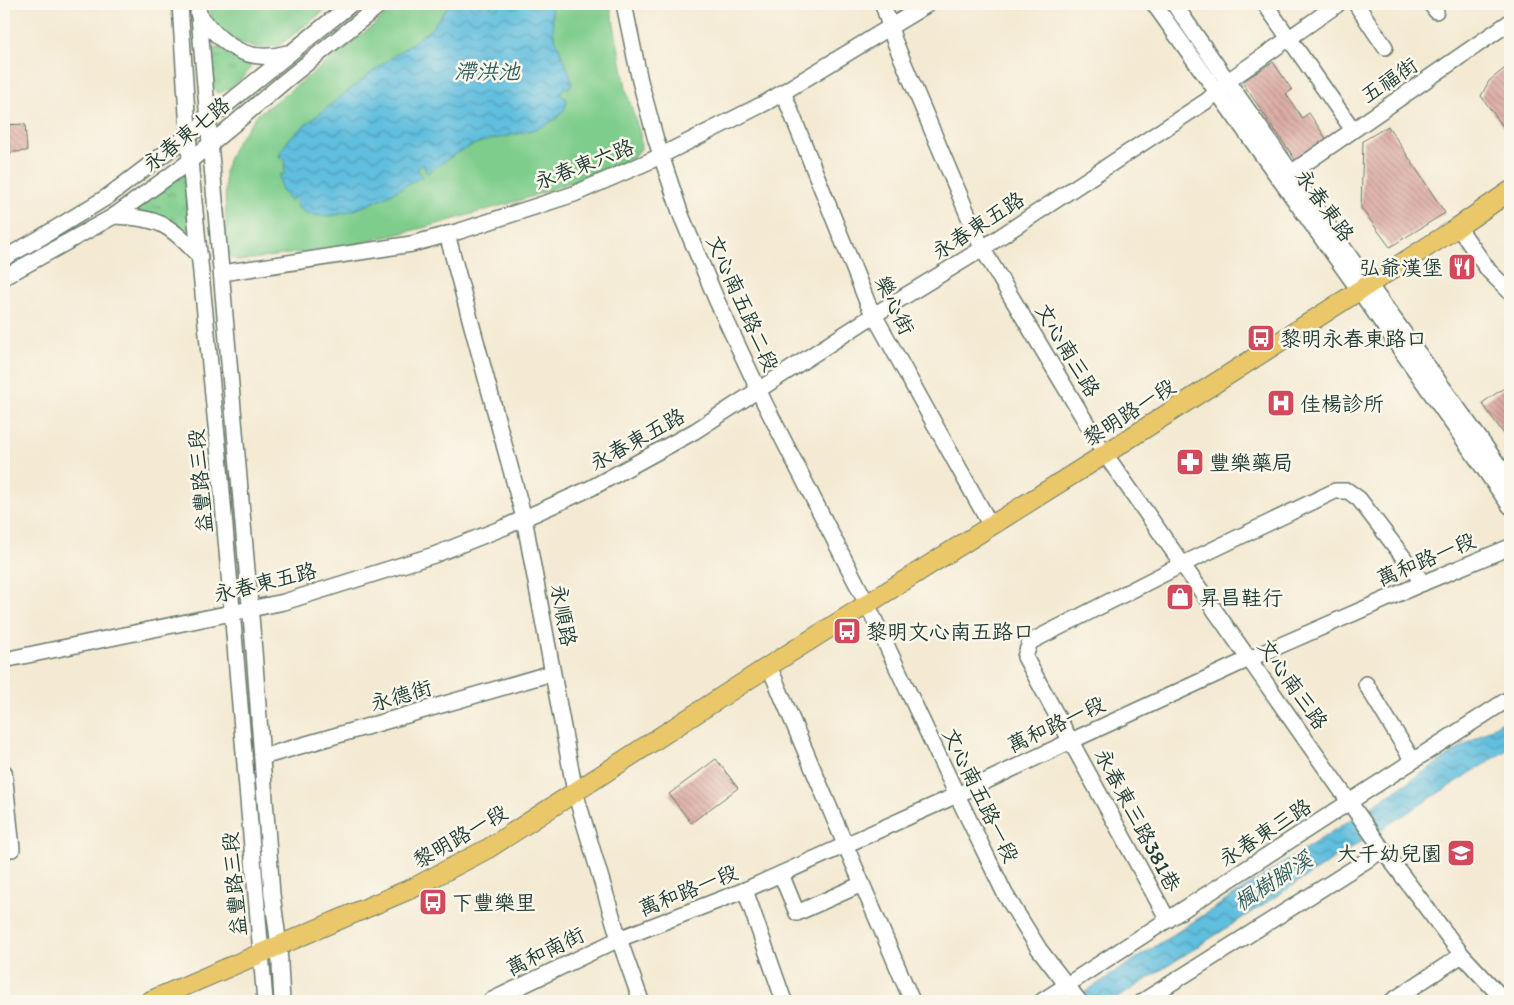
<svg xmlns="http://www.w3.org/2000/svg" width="1514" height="1005" font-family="Itim,'LXGW WenKai TC',sans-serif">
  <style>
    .grass { fill: url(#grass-tufts); stroke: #4f8560 }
    .green { fill: #7fcd8c; stroke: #4f8560 }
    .water { fill: url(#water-waves); stroke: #407e89 }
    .building { fill: url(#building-back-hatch) }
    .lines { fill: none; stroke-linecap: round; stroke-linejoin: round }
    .minor-casing { stroke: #6a7a6c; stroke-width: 18 }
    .major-casing { stroke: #6a7a6c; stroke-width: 21 }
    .minor { stroke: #fff; stroke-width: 15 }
    .major { stroke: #eac769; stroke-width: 19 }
    .labels { text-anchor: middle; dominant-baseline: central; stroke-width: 5; stroke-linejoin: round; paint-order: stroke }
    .street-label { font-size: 21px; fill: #1f3d34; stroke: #fbf7ec }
    .poi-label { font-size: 21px; fill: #1f3d34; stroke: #fbf7ec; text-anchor: start }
    .water-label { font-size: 22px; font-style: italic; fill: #2f5d5e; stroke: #fbf7ec }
  </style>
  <defs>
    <pattern id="grass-tufts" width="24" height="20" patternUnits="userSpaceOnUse" patternTransform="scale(1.25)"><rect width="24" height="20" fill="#7fcd8c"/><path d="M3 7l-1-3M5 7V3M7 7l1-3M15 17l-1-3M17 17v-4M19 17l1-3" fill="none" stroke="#67a873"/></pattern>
    <pattern id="water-waves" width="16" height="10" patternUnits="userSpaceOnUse" patternTransform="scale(1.25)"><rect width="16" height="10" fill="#60bede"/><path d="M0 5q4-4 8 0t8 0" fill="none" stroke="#4f9cb5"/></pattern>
    <pattern id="building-back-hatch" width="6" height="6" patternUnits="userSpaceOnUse" patternTransform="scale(1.25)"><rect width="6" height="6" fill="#d9a59d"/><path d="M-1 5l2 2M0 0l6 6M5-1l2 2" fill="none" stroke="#af8881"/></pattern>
  </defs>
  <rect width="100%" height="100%" fill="#fbf7ec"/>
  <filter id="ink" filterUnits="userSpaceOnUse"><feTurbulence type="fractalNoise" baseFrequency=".02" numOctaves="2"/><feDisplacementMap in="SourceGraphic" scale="10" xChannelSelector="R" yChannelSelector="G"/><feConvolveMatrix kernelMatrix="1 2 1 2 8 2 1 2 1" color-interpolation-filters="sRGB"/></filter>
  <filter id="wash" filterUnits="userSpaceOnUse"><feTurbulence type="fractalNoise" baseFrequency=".0096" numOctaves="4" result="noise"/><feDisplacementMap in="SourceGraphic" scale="20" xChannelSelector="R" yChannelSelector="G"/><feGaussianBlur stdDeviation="1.12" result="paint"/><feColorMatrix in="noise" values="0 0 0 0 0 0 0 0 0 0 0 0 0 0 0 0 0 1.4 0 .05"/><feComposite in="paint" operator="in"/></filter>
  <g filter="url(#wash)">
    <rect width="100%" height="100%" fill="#f4ead3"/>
    <g class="grass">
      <path d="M218,48l30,13 3,7c-6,9 -22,23 -33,25l-4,-5 -3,-35 3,-4z"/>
      <polygon points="185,172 190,236 161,216 134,211"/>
    </g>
    <g class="green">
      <path d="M208,4h125l-52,40c-21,10 -54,-1 -67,-21 -3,-6 -5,-13 -6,-19z"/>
      <polygon points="400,4 610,4 627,93 640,134 641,149 633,158 597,173 524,199 434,225 353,245 239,261 229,256 226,240 225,171 230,155 238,140 257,115 307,78"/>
    </g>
    <g class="water">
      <path d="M450,4h101l3,32 14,33 4,14 -4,6 -3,-3 -5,8 7,5c-1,33 -66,36 -89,44 -18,7 -35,19 -51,30l-4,-9 -6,5 6,7c-31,17 -96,59 -127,30l2,-4 -5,-5 -2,4c-9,-8 -12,-16 -11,-27l4,1 1,-16 -6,-1 2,-7 8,-12 10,-9 78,-62 53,-38z"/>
      <polygon points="1510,716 1510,748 1345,852 1113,1001 1071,1001"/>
    </g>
    <g id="blocks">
      <g class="building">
        <polygon points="1273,62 1292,90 1286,94 1302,118 1309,113 1327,140 1296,161 1242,82"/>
        <polygon points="1510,64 1510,136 1481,96 1489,81"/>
        <polygon points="25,124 27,151 4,153 4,125"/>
        <polygon points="1388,126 1445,213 1390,247 1361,208 1363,141"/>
        <polygon points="1510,384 1510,443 1482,403"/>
        <polygon points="716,759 738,788 691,823 669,794"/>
      </g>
    </g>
  </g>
  <g filter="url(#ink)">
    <use href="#blocks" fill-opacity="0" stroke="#6a7a6c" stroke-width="1"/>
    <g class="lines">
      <defs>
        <g id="minor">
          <polyline points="180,4 190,161 219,456 265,1001"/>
          <polyline points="198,4 254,651 272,894 279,946 282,1001"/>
          <polyline points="624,4 640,81 656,140 681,215 717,301 765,404 867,604 957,795 1005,894 1039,949 1079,1001"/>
          <polyline points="883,4 894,40 982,248 1105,454 1383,850 1462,955 1505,1001"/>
          <polyline points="1154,4 1359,290 1510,506"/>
          <polyline points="1174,4 1368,283 1510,481"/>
          <polyline points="1265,4 1353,130"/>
          <polyline points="1356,4 1385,47"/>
          <polyline points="1431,4 1436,11"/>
          <path d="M198,13c23,31 49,52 89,40"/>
          <polyline points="783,92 868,304 991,526"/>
          <polyline points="1291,173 1510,22"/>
          <path d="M114,216c47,2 54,8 86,41"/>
          <polyline points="1458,227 1489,271 1510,292"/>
          <polyline points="447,234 524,518 575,792 619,939 641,1001"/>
          <polyline points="4,258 40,238 107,197 189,135 351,4"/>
          <polyline points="222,273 412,244 460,231 574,194 652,160 767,102 928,4"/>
          <polyline points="4,277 114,216 190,161 285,81 381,4"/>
          <polyline points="4,660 284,602 434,555 505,527 591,488 695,431 874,315 977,252 1208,100 1228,81 1338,4"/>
          <polyline points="769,666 912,1001"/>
          <polyline points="1366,684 1413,761"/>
          <polyline points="262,757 552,673"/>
          <polyline points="4,772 12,849"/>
          <polyline points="781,874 797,913 862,884"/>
          <polyline points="745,890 784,1001"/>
          <polyline points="1168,920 1025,657 1030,642 1183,564 1335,491 1348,491 1359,499 1423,583"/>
          <polyline points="490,1001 619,939 745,890 957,795 1071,741 1249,659 1423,583 1510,547"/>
          <polyline points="1042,1001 1510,698"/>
          <polyline points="1143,1001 1383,850"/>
          <polyline points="1392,1001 1462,955"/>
        </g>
        <polyline id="major" points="150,1001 415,887 489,848 769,666 1105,454 1458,227 1510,191"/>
      </defs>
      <use href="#minor" class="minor-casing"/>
      <use href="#major" class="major-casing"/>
      <use href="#minor" class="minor"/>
      <use href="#major" class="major"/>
    </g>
  </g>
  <defs>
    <symbol id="restaurant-square" viewBox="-11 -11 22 22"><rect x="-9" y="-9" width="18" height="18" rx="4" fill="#d1495b" stroke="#fbf7ec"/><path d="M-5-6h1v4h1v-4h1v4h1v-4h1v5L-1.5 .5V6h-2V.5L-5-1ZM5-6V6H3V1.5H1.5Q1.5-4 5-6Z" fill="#fff"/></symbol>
    <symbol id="bus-square" viewBox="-11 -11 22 22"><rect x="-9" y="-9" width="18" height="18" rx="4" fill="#d1495b" stroke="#fbf7ec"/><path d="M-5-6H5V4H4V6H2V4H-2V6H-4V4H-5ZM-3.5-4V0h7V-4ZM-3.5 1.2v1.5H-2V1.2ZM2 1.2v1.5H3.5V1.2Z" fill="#fff"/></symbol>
    <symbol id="hospital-square" viewBox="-11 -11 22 22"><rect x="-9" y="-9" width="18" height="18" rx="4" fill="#d1495b" stroke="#fbf7ec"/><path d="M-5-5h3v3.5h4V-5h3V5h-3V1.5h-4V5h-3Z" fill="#fff"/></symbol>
    <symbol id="pharmacy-square" viewBox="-11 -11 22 22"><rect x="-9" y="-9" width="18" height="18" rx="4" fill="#d1495b" stroke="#fbf7ec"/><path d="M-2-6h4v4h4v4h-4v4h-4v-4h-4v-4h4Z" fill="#fff"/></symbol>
    <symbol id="shop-square" viewBox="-11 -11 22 22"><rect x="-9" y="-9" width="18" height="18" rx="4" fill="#d1495b" stroke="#fbf7ec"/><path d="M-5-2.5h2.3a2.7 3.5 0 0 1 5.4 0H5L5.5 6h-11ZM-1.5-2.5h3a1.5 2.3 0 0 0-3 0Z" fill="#fff"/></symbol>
    <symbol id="school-square" viewBox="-11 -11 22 22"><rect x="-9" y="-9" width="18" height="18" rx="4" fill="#d1495b" stroke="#fbf7ec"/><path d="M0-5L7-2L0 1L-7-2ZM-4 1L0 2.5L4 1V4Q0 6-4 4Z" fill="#fff"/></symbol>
  </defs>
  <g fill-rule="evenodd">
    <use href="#restaurant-square" x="1446" y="251" width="32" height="32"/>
    <use href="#bus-square" x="1245" y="322" width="32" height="32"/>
    <use href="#hospital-square" x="1265" y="387" width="32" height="32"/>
    <use href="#pharmacy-square" x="1174" y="446" width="32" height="32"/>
    <use href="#shop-square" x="1164" y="581" width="32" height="32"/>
    <use href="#bus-square" x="831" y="615" width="32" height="32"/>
    <use href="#school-square" x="1445" y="837" width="32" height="32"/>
    <use href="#bus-square" x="417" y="886" width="32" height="32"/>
  </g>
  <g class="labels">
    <g class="street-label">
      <text transform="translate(1389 80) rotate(-34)">五福街</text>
      <text transform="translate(186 134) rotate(-39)">永春東七路</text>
      <text transform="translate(584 164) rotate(-21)">永春東六路</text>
      <text transform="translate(1325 205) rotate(54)">永春東路</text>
      <text transform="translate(978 225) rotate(-33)">永春東五路</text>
      <text transform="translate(743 303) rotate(66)">文心南五路二段</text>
      <text transform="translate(895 305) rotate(64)">樂心街</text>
      <text transform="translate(1068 350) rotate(59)">文心南三路</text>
      <text transform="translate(1129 412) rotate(-33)">黎明路一段</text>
      <text transform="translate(637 439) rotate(-29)">永春東五路</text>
      <text transform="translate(200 481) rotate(-95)">益豐路三段</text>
      <text transform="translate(1426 559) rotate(-23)">萬和路一段</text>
      <text transform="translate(265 582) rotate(-14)">永春東五路</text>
      <text transform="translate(564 615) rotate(80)">永順路</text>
      <text transform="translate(1293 684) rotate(55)">文心南三路</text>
      <text transform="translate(401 695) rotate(-16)">永德街</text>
      <text transform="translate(1056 724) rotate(-25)">萬和路一段</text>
      <text transform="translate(981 795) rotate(64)">文心南五路一段</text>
      <text transform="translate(1138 820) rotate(62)">永春東三路381巷</text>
      <text transform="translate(1265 832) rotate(-33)">永春東三路</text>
      <text transform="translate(460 836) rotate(-30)">黎明路一段</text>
      <text transform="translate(234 884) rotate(-95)">益豐路三段</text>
      <text transform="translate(688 890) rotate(-22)">萬和路一段</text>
      <text transform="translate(545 951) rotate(-26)">萬和南街</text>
    </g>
    <g class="poi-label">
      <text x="1443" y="267" text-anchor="end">弘爺漢堡</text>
      <text x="1280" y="338">黎明永春東路口</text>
      <text x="1300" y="403">佳楊診所</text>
      <text x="1209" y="462">豐樂藥局</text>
      <text x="1199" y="597">昇昌鞋行</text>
      <text x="866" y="631">黎明文心南五路口</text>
      <text x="1442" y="853" text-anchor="end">大千幼兒園</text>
      <text x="452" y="902">下豐樂里</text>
    </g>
    <g class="water-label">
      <text x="487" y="71">滯洪池</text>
      <text transform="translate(1273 881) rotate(-33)">楓樹腳溪</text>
    </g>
  </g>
  <rect width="1514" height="1005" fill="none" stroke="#fbf7ec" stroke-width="20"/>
</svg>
